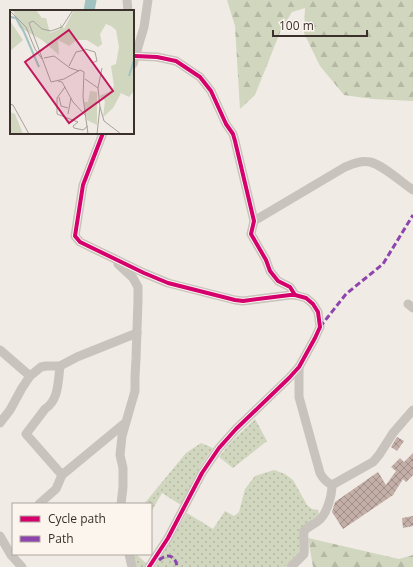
<svg xmlns="http://www.w3.org/2000/svg" width="413" height="567" font-family="'Open Sans',sans-serif">
  <style>
    .grass { fill: url(#grass-dots) }
    .forest { fill: url(#forest-firs) }
    .lines { fill: none; stroke-linecap: round; stroke-linejoin: round }
    .river { stroke: #a1c2c1; stroke-width: 11 }
    .building { fill: url(#building-cross-hatch) }
    .minor { stroke: #c9c3be; stroke-width: 9 }
    .quiet { stroke: #8e44ad; stroke-width: 3; stroke-dasharray: 6 3; stroke-linecap: butt }
    .cycleway-casing { stroke: #fbf5ee; stroke-width: 6 }
    .cycleway { stroke: #d6006c; stroke-width: 4 }
    .inset-river { fill: none; stroke: #a1c2c1; stroke-width: 2 }
    .inset-road { fill: none; stroke: #a8a09b; stroke-width: 1 }
    .view { fill: #c2185b; fill-opacity: 0.15; stroke: #c2185b; stroke-width: 2 }
    .inset-edge { fill: none; stroke: #3b302b; stroke-width: 2 }
  </style>
  <defs>
    <pattern id="grass-dots" width="8" height="8" patternUnits="userSpaceOnUse"><rect width="8" height="8" fill="#d1d6bf"/><path d="M2 2h.1M6 6h.1" fill="none" stroke="#b4b8a4" stroke-width="1.8" stroke-linecap="round"/></pattern>
    <pattern id="forest-firs" width="22" height="20" patternUnits="userSpaceOnUse"><rect width="22" height="20" fill="#d1d6bf"/><path d="M5 1l3.5 6h-7zM16 11l3.5 6h-7z" fill="#b4b8a4"/></pattern>
    <pattern id="building-cross-hatch" width="8" height="8" patternUnits="userSpaceOnUse"><rect width="8" height="8" fill="#c3afa7"/><path d="M0 0l8 8M0 8l8-8" fill="none" stroke="#a08f88"/></pattern>
  </defs>
  <rect width="100%" height="100%" fill="#f0ebe5"/>
  <g class="grass">
    <polygon points="255,419 267,441 233,468 219,457 231,442"/>
    <polygon points="201,443 213,448 199,469 181,505 162,493 151,512 151,504 144,504 186,453"/>
    <polygon points="274,470 285,474 293,480 307,505 312,509 318,510 319,515 304,526 300,552 285,567 155,567 187,513 213,529 225,511 234,516 239,512 245,489 255,476"/>
    <polygon points="132,554 136,554 147,564 145,567 135,567"/>
  </g>
  <g class="forest">
    <polygon points="227,0 413,0 413,101 373,99 344,95 320,66 304,33 305,8 292,12 281,30 255,95 240,109 235,26"/>
    <polygon points="308,538 399,559 413,555 413,567 313,567"/>
  </g>
  <g class="lines">
    <polyline class="river" points="89,11 91,0"/>
  </g>
  <g class="building">
    <polygon points="397,437 404,441 397,451 391,447"/>
    <polygon points="413,453 413,475 406,482 403,479 393,495 343,529 332,512 335,502 378,472 386,485 396,471 391,467 400,458 404,462"/>
    <polygon points="413,516 413,526 403,528 402,518"/>
  </g>
  <g class="lines">
    <g class="minor">
      <polyline points="127,0 128,11"/>
      <polyline points="135,56 157,57 176,61 200,77 211,91 226,124 233,134 235,141 254,221 251,234 266,260 270,271 278,281 290,287 295,295"/>
      <polyline points="133,64 144,27 148,0"/>
      <polyline points="103,133 83,185 75,236 80,242 144,273 168,283 235,300 243,301 290,295 295,295 306,298 313,304 318,312 320,327 315,338 299,367 289,378 236,429 219,448 202,473 168,538 149,567"/>
      <path d="M254,221l91,-54c7,-3 16,-7 25,-5 13,3 31,20 43,28"/>
      <polyline points="118,264 133,278 138,287 138,300 136,359 135,376 135,391 122,436 120,455 123,468 123,487 121,504"/>
      <polyline points="408,304 413,308"/>
      <polyline points="0,350 30,376"/>
      <path d="M60,366c-2,15 -1,34 -15,43l-19,25 36,41"/>
      <path d="M299,367v30l21,76c3,6 6,9 12,12l41,-23 6,-7 14,-22 20,-23"/>
      <polyline points="0,423 10,410 22,388 30,376 41,367 46,366 60,366 77,357 137,333"/>
      <polyline points="39,504 56,489 62,475 125,423"/>
      <polyline points="0,536 11,555 22,567"/>
      <polyline points="129,554 132,567"/>
      <path d="M291,567l13,-13c1,-8 -1,-16 0,-23 5,-5 9,-6 14,-10 9,-6 14,-26 14,-36"/>
    </g>
    <g class="quiet">
      <polyline points="320,327 346,294 383,264 413,215"/>
      <path d="M159,560c8,-7 17,-5 18,7"/>
    </g>
    <defs>
      <g id="cycleway">
        <polyline points="135,56 157,57 176,61 200,77 211,91 226,124 233,134 235,141 254,221 251,234 266,260 270,271 278,281 290,287 295,295"/>
        <polyline points="103,133 83,185 75,236 80,242 144,273 168,283 235,300 243,301 290,295 295,295 306,298 313,304 318,312 320,327 315,338 299,367 289,378 236,429 219,448 202,473 168,538 149,567"/>
      </g>
    </defs>
    <use href="#cycleway" class="cycleway-casing"/>
    <use href="#cycleway" class="cycleway"/>
  </g>
  <g transform="translate(10 10)">
    <rect width="124" height="124" fill="#f0ebe5"/>
    <path d="M80,81l7,1v33l-10,-5 -3,-18h4z" fill="#d1d6bf"/>
    <path d="M3,0h23l6,8h4l4,15 10,-4v-6l4,6 10,-19h60v81l-5,6 -8,-4 -8,15 -10,9 2,-16 -6,-5 12,-5 3,-5 -3,-20 5,-2 3,-17 -3,-17 -5,-4 -5,-2 -6,10 2,10 -4,3 -11,-7h-10l-8,6 -11,-6 1,15 -17,-15 -23,-13zM0,11l13,19 -13,11zM0,102l5,2 8,20h-13z" fill="#d1d6bf"/>
    <path class="inset-river" d="M0,7l6,1 8,14 15,35M119,66l5,-16"/>
    <path class="inset-road" d="M63,0l-11,17 -11,4 -9,-2 -9,-8 -4,2 22,59 13,-3 16,-9 4,2 -1,25 5,37M0,1l16,16 9,22 7,10M75,39l10,3 2,9 -5,2M34,48l10,-2 16,12 9,3M59,56l7,-14 9,-2M75,69l13,9 4,-20M48,71l4,1 11,20 12,13M55,77l-8,11v16l21,8 -5,4 1,2 9,2 5,-4M88,78l2,19M49,87l2,9 7,2M0,94l3,1 16,29M58,104l3,-16M87,124l3,-27 4,14 17,13"/>
    <path class="view" d="M59,20l44,61 -44,32 -44,-61z"/>
    <rect width="124" height="124" class="inset-edge"/>
  </g>
  <rect x="12" y="503" width="140" height="52" fill="#fbf5ee" stroke="#aea6a0"/>
  <rect x="20" y="516" width="20" height="6" fill="#d6006c" stroke="#aea6a0"/>
  <text x="48" y="523" font-size="12" fill="#3b302b">Cycle path</text>
  <rect x="20" y="536" width="20" height="6" fill="#8e44ad" stroke="#aea6a0"/>
  <text x="48" y="543" font-size="12" fill="#3b302b">Path</text>
  <path d="M273 30v6h94v-6" fill="none" stroke="#3b302b" stroke-width="2"/>
  <text x="279" y="30" font-size="12" fill="#3b302b" stroke="#fbf5ee" stroke-width="3" paint-order="stroke">100 m</text>
</svg>
